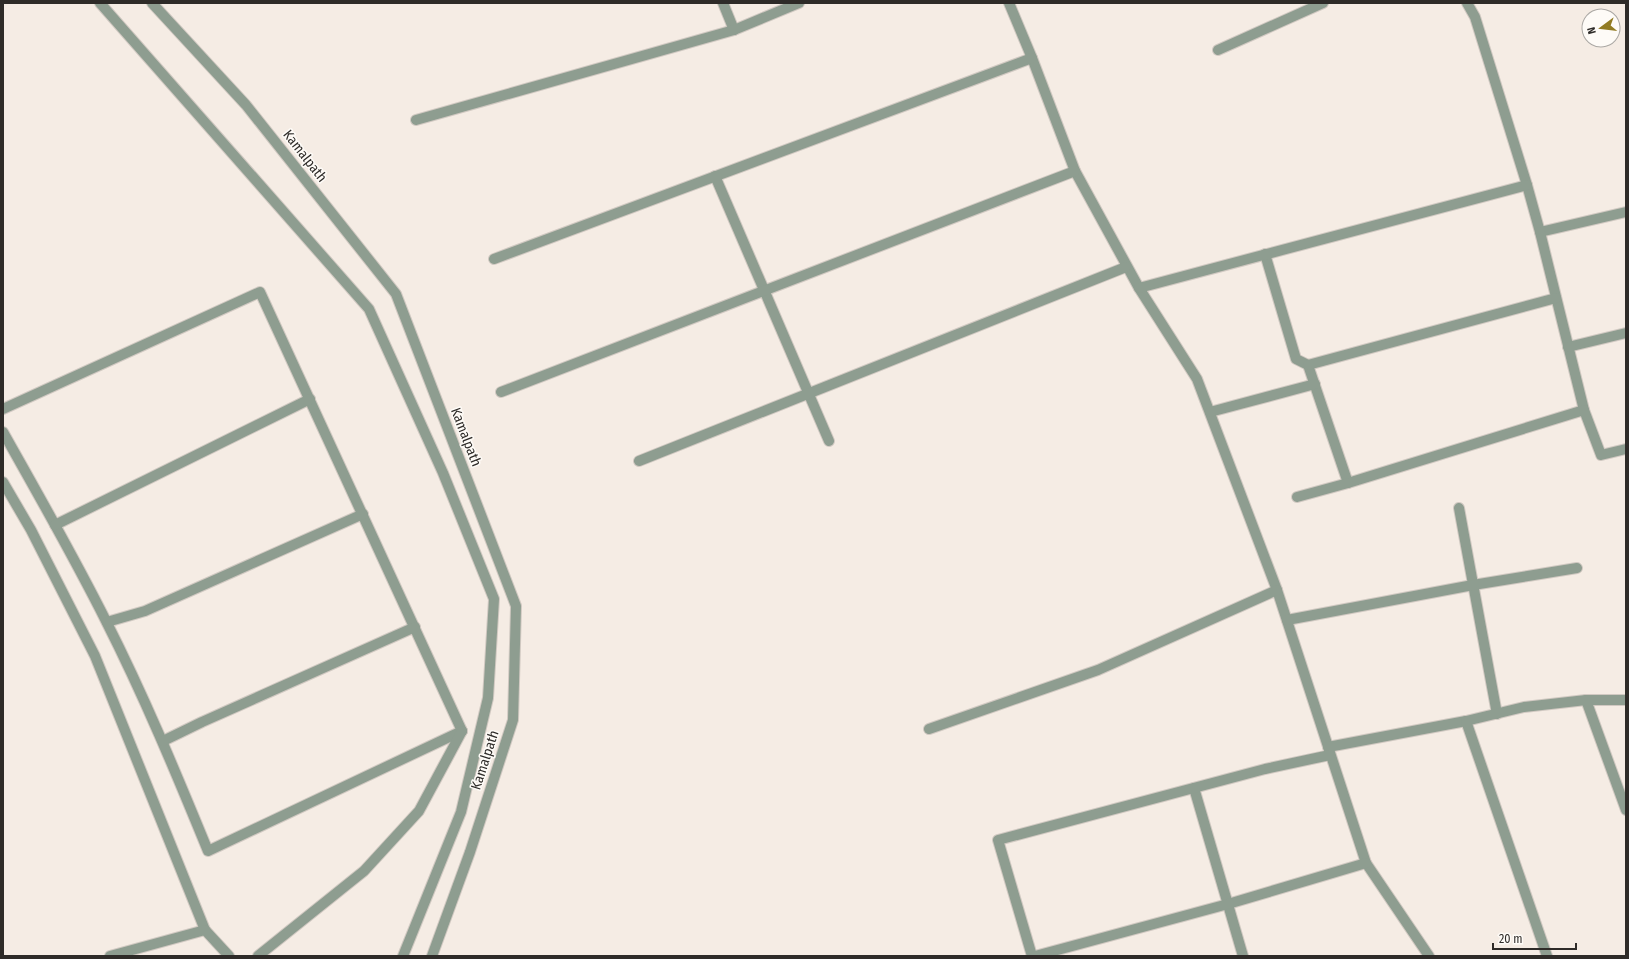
<svg xmlns="http://www.w3.org/2000/svg" width="1629" height="959" font-family="'Fira Sans Condensed',sans-serif">
  <style>
    .lines { fill: none; stroke-linecap: round; stroke-linejoin: round }
    .minor-casing { stroke: #d1c9c2; stroke-width: 12 }
    .minor { stroke: #8e9d90; stroke-width: 10 }
    .labels { text-anchor: middle; dominant-baseline: central; stroke-width: 3; stroke-linejoin: round; paint-order: stroke }
    .street-label { font-size: 14px; fill: #2e2b28; stroke: #fefbf7 }
  </style>
  <rect width="100%" height="100%" fill="#f5ece4"/>
  <g class="lines">
    <defs>
      <g id="minor">
        <polyline points="100,3 369,309 443,473 494,599 488,698 461,812 403,956"/>
        <polyline points="152,3 246,105 396,294 516,606 513,720 470,852 432,956"/>
        <polyline points="723,3 734,30"/>
        <polyline points="1009,3 1032,58 1075,171 1139,288 1197,379 1277,590 1366,863 1429,956"/>
        <polyline points="1467,3 1475,17 1527,185 1540,232 1626,212"/>
        <polyline points="1218,50 1323,3"/>
        <polyline points="416,120 734,30 799,3"/>
        <polyline points="715,176 829,441"/>
        <polyline points="1265,254 1296,359 1308,365 1348,483 1584,410 1540,232"/>
        <polyline points="494,259 1032,58"/>
        <polyline points="1139,288 1527,185"/>
        <polyline points="1568,347 1626,333"/>
        <polyline points="1308,365 1556,298"/>
        <polyline points="501,392 1075,171"/>
        <polyline points="3,409 260,292 462,731"/>
        <polyline points="1584,410 1601,455 1626,449"/>
        <polyline points="1210,412 1315,384"/>
        <path d="M3,432c35,62 71,125 103,189 38,75 70,152 102,230l254,-120"/>
        <polyline points="639,461 1126,267"/>
        <polyline points="3,482 31,530 95,656 205,930"/>
        <polyline points="1297,497 1348,483"/>
        <polyline points="1459,508 1497,714"/>
        <polyline points="55,525 310,399"/>
        <polyline points="1287,620 1473,585 1577,568"/>
        <polyline points="107,622 145,611 363,514"/>
        <polyline points="1586,700 1626,810"/>
        <polyline points="929,729 1098,670 1277,590"/>
        <polyline points="163,741 202,722 415,627"/>
        <polyline points="1328,747 1466,721"/>
        <polyline points="1194,788 1243,956"/>
        <polyline points="110,956 205,930 229,956"/>
        <polyline points="258,956 364,871 419,811 462,731"/>
        <polyline points="1032,956 998,840 1265,769 1330,755"/>
        <polyline points="1035,956 1228,904 1366,863"/>
        <polyline points="1547,956 1466,721 1524,707 1586,700 1626,700"/>
      </g>
    </defs>
    <use href="#minor" class="minor-casing"/>
    <use href="#minor" class="minor"/>
  </g>
  <g class="labels">
    <g class="street-label">
      <text transform="translate(305 156) rotate(52)">Kamalpath</text>
      <text transform="translate(466 437) rotate(69)">Kamalpath</text>
      <text transform="translate(485 760) rotate(-72)">Kamalpath</text>
    </g>
  </g>
  <rect width="1629" height="959" fill="none" stroke="#2e2b28" stroke-width="8"/>
  <g transform="translate(1601 28) rotate(255)"><circle r="19" fill="#fefbf7" stroke="#aba8a4"/>
  <path d="M0-3L7 15L0 10L-7 15Z" fill="#927b22"/>
  <text y="-6" font-size="11" font-weight="bold" text-anchor="middle" fill="#2e2b28">N</text>
  </g>
  <path d="M1493 943v6h83v-6" fill="none" stroke="#2e2b28" stroke-width="2"/>
  <text x="1499" y="943" font-size="12" fill="#2e2b28" stroke="#fefbf7" stroke-width="3" paint-order="stroke">20 m</text>
</svg>
